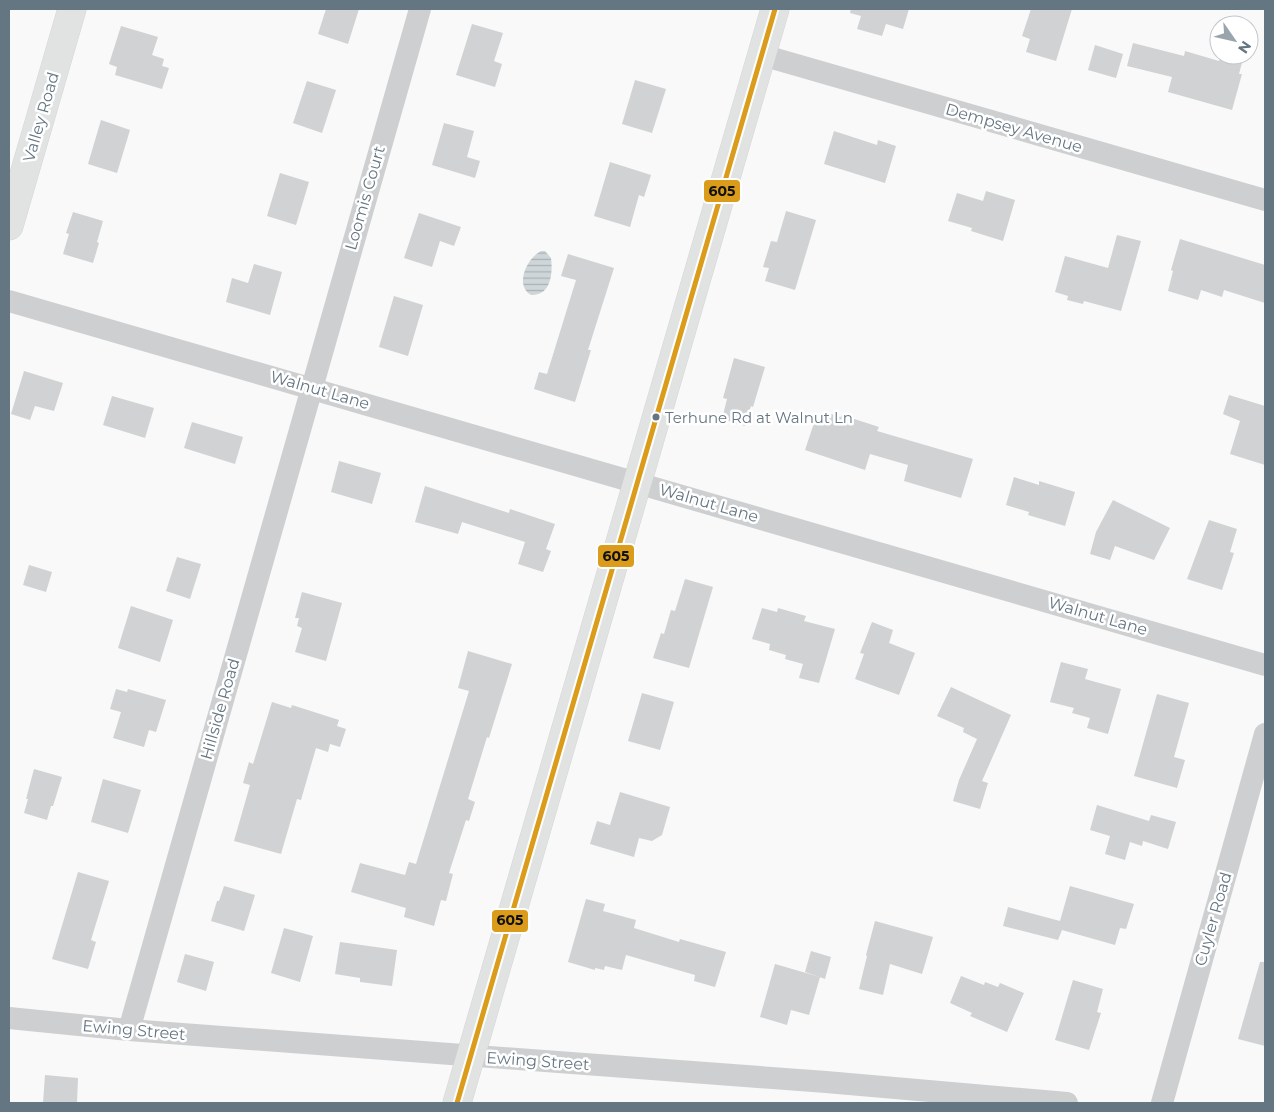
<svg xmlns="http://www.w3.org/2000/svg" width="1274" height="1112" font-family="Montserrat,sans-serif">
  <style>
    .water { fill: url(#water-rules) }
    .building { fill: #d0d2d3 }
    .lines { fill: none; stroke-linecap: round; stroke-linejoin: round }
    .secondary-casing { stroke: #d5d6d7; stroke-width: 29 }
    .street { stroke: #cecfd0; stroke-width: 22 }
    .secondary { stroke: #e1e2e2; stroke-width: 28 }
    .bus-1-casing { stroke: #fff; stroke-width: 9 }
    .bus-1 { stroke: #da9c1a; stroke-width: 5 }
    .bus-dot { fill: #657683; stroke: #fff; stroke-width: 2 }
    .labels { text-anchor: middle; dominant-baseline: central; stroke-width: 5; stroke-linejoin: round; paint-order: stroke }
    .bus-label { font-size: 15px; fill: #657683; stroke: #fff; text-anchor: start }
    .street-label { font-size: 16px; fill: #657683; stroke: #fff }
    .line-badge { stroke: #fff; stroke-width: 2 }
    .pale-badge-label { font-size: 14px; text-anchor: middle; font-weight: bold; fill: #111 }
  </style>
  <defs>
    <pattern id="water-rules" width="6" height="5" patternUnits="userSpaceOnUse" patternTransform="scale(1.25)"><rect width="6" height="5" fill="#ced6d9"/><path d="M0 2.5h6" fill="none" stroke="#abb2b5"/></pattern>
  </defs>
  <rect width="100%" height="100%" fill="#f9f9f9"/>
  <path class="water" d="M541,251h4l6,7c2,15 0,38 -20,37 -17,-10 -4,-37 10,-44z"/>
  <g class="building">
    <polygon points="326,9 359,9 348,44 318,34"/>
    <polygon points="851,9 909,9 903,29 886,24 882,36 857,29 861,16 850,13"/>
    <polygon points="1031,9 1072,9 1056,61 1026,52 1030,39 1022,36"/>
    <polygon points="472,24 503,33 494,61 502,64 495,87 456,75"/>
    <polygon points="121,26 158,37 152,55 164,59 162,66 169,68 162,89 115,75 117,67 109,64"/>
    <polygon points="1133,43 1184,56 1185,51 1219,61 1221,55 1244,55 1239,74 1242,74 1232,110 1168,92 1172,77 1127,66"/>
    <polygon points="1095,45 1123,54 1116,78 1088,70"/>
    <polygon points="635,80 666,89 652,133 622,124"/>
    <polygon points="307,81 336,90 322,133 293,123"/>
    <polygon points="101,120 130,130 117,173 88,164"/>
    <polygon points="444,123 474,131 467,157 480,161 475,178 432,165"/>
    <polygon points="834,131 877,145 878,140 896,146 885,183 824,164"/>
    <polygon points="610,162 651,175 644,197 639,195 630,227 594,216"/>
    <polygon points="280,173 309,182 296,225 267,216"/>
    <polygon points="986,191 1015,200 1003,241 971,231 972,228 948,221 957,193 983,201"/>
    <polygon points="786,211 816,220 795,290 765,281 769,268 763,267 771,241 777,242"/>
    <polygon points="73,212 103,221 97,242 99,243 93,263 63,254 69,234 66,233"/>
    <polygon points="419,213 461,227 454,246 440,241 432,267 404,258"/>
    <polygon points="1117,235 1141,241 1121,311 1084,301 1083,304 1067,300 1068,296 1055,292 1065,256 1108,268"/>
    <polygon points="1180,239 1265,265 1265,303 1224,290 1222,297 1201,290 1198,300 1168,291 1173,271 1171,270"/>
    <polygon points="568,254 614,268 588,350 591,350 575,402 534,389 539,372 547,374 576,280 561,276"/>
    <polygon points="254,264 282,272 270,315 226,302 232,278 248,283"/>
    <polygon points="394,296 423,305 408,356 379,347"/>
    <polygon points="734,358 765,367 753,407 751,406 745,426 722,419 727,399 723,398"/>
    <polygon points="24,371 63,383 54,411 35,406 30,420 11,414"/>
    <polygon points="1229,395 1265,406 1265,465 1230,454 1240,421 1223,414"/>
    <polygon points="112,396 154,408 145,438 103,425"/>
    <polygon points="828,413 841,417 842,415 879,427 877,431 973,459 961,498 904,481 908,465 870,454 865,470 805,450 815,420 825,423"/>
    <polygon points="192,422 243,437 235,464 184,448"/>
    <polygon points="339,461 381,473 372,504 331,492"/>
    <polygon points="1014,477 1039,485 1039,481 1075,492 1065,526 1028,515 1029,512 1006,505"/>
    <polygon points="425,486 509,513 510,509 555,524 546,549 551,551 543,572 518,564 525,542 462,522 458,534 415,522"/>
    <polygon points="1113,500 1170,528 1154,560 1115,546 1110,560 1090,554 1096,532"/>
    <polygon points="1209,520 1237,529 1230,552 1234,553 1222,590 1187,579"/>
    <polygon points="177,557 201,564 190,599 166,591"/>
    <polygon points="29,565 52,572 46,592 23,585"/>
    <polygon points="685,579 713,587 689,668 653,658 661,633 664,634 671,610 675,611"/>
    <polygon points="302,592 342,603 326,661 295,652 302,628 297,626 299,618 295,618"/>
    <polygon points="131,606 173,620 160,662 118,648"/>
    <polygon points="762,608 777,612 778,608 806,616 804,621 835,629 819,683 799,678 803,664 785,659 786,655 769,650 770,644 752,639"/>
    <polygon points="872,622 893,630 889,643 915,653 899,695 855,679 864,654 860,653"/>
    <polygon points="468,651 512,664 489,738 487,737 468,799 475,802 469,821 466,820 449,873 453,874 446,901 441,900 434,926 404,917 406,908 351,892 360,863 405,875 409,862 416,864 469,691 458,688"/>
    <polygon points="1061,662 1088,669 1085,679 1121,689 1108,734 1087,728 1090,718 1072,713 1074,708 1050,702"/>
    <polygon points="951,687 1011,715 982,781 988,783 980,809 953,801 959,780 977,739 963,732 964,728 937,716"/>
    <polygon points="116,689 127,692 128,689 166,700 156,732 149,730 144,747 113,738 121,712 110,709"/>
    <polygon points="642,693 674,702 660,750 628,741"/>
    <polygon points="1157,694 1189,703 1174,757 1185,760 1177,788 1134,776"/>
    <polygon points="272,702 291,708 292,705 339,720 337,726 346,729 340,747 330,744 328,752 316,748 301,800 297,799 281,854 234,841 250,785 243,783 249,762 253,764"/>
    <polygon points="34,769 62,777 53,806 51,806 47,820 24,813 28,799 26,799"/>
    <polygon points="103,779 141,790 128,833 91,822"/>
    <polygon points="620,792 670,807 662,835 652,841 639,838 634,857 590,844 597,821 610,825"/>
    <polygon points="1097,805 1149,821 1151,815 1176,822 1168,849 1143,841 1142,846 1130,842 1125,860 1105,854 1110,836 1090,830"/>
    <polygon points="78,872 109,881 91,940 96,942 88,969 52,959"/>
    <polygon points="224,886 255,895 244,931 211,921 217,901 219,901"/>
    <polygon points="1070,886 1134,904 1126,929 1120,928 1115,945 1062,930 1058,940 1003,926 1008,907 1060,921"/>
    <polygon points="586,899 605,904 603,911 636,920 634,928 679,942 680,939 726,952 715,987 694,981 695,975 626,955 622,970 605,966 604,970 595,968 595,970 568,962"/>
    <polygon points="875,921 933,937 922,974 890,964 883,995 859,989 867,956 866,955"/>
    <polygon points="284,928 313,936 300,982 271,973"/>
    <polygon points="340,942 397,950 392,986 360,982 360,978 335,974"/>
    <polygon points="811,951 831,957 825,979 805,972"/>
    <polygon points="185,954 214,962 206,991 177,982"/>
    <polygon points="1260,962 1265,962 1265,1046 1238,1039"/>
    <polygon points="775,964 820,977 809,1015 791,1010 787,1025 760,1017"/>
    <polygon points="961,976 984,985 985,982 998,987 1000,983 1024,993 1007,1032 970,1016 972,1013 950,1003"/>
    <polygon points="1073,980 1103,989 1097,1012 1101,1013 1089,1050 1055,1040"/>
    <polygon points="45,1075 78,1078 77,1103 43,1103"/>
  </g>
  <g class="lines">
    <defs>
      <g id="secondary">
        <polyline points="9,226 72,9"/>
        <polyline points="457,1103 775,9"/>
      </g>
    </defs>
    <use href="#secondary" class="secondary-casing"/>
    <g class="street">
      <polyline points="762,55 1265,200"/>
      <polyline points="9,301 1265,665"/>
      <polyline points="9,1018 129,1030 826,1082 1067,1103"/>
      <polyline points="129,1030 420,9"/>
      <polyline points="1162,1103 1265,734"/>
    </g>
    <use href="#secondary" class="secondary"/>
    <defs>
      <polyline id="bus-1" points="457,1103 775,9"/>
    </defs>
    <use href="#bus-1" class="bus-1-casing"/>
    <use href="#bus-1" class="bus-1"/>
  </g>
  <circle class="bus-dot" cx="656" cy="417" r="4.5"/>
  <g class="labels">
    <g class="bus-label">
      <text x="665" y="417">Terhune Rd at Walnut Ln</text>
    </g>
    <g class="street-label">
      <text transform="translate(41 117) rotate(-74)">Valley Road</text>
      <text transform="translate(1014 128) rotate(16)">Dempsey Avenue</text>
      <text transform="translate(365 198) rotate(-74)">Loomis Court</text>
      <text transform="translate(320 390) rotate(16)">Walnut Lane</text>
      <text transform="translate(709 503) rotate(16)">Walnut Lane</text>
      <text transform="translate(1098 616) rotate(16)">Walnut Lane</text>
      <text transform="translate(220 709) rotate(-74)">Hillside Road</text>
      <text transform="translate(1213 919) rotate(-74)">Cuyler Road</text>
      <text transform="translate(134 1030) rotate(5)">Ewing Street</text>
      <text transform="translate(538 1061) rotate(4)">Ewing Street</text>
    </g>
  </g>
  <g class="line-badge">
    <rect x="703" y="179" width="38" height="24" rx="5" fill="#da9c1a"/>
    <rect x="597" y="544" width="38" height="24" rx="5" fill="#da9c1a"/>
    <rect x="491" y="909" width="38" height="24" rx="5" fill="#da9c1a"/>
  </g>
  <g class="pale-badge-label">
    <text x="722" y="196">605</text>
    <text x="616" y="561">605</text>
    <text x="510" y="925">605</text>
  </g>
  <rect width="1274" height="1112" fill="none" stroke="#657683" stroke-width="20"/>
  <g transform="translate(1234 40) rotate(124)"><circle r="24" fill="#ffffff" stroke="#c1c8cd"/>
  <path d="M0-4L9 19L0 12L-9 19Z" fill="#99a4ac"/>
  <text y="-8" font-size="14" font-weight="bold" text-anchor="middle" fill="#657683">N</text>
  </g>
</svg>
